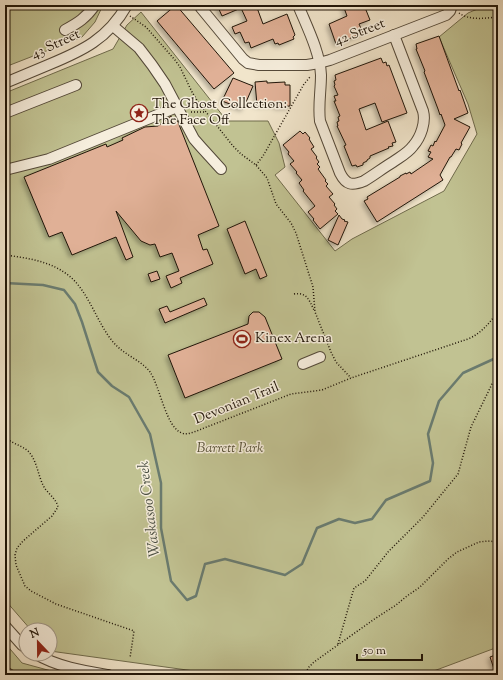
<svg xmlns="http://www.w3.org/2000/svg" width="503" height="680" font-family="'Sorts Mill Goudy',serif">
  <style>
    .green { fill: #c1c292; stroke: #706c4d }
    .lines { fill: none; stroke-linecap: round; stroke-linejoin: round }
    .stream { stroke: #6a7b6f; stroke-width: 2.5 }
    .building { fill: #e0b096; stroke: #201508; filter: url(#shadow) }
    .minor-casing { stroke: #544939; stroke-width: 12 }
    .path { stroke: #201508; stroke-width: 1.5; stroke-dasharray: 1 2; stroke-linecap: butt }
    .minor { stroke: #f6eedd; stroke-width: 10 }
    .labels { text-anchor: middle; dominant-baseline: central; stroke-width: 3; stroke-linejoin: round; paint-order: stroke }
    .street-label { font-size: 14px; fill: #201508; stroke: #f6eedd }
    .poi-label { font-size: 14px; fill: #201508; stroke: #f6eedd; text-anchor: start }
    .park-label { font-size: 14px; font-style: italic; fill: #585238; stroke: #f6eedd }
    .water-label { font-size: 15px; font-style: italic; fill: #4b5044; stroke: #f6eedd }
  </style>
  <defs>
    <filter id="shadow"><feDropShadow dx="-2.5" dy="2.5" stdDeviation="2" flood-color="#0004"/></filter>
  </defs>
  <rect width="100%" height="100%" fill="#f1e5cb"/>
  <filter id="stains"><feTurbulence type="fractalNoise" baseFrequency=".005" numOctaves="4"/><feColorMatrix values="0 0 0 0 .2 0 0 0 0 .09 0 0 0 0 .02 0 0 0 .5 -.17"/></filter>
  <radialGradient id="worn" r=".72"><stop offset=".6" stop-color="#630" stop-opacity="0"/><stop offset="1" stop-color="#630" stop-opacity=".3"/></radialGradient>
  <g class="green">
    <polygon points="5,5 103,5 95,22 82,37 5,67"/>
    <polygon points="487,5 498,5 498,647 423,675 223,675 50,651 50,630 31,630 5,600 5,93 113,49 127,25 141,12 227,121 268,121 279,143 285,167 275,175 335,251 352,239 444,191 477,134 468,104 439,37 468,13"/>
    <polygon points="5,643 22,663 66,675 5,675"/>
  </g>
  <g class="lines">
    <polyline class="stream" points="5,283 43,285 64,290 75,304 82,322 89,344 98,372 112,386 129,397 150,434 161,483 161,528 171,581 187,600 196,596 205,564 225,559 285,575 302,564 317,528 339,519 355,523 372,519 386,500 430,481 433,463 428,434 439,401 463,373 498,357"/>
  </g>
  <g class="building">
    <polygon points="176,5 234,73 214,89 157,21"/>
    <polygon points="217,5 256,5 263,24 287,14 295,35 293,37 294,39 279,45 278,43 275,44 273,39 251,48 249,42 245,43 240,32 235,34 232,27 247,21 241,8 222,16"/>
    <polygon points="343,5 364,5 370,20 359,24 363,33 336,44 329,24 347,16"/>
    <polygon points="439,36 459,91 460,90 468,113 454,119 470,127 461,143 462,144 459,150 456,149 451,157 450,157 440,175 443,180 377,222 364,201 368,199 367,197 400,177 400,176 406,173 406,174 410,172 411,174 433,159 428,157 431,152 428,151 431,145 433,146 435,141 436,142 445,125 441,114 440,115 438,109 424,72 425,71 416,49 417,49 416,44"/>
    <polygon points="381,58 383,63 386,62 387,66 389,65 407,113 382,122 375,103 359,109 366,130 388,121 396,142 392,143 393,146 388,147 389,148 370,156 370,158 367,160 367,161 363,163 363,165 357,167 356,165 352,166 344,146 346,145 337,126 338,126 337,122 339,121 338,117 340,116 334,101 336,101 334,96 338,95 334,86 335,85 334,81 336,80 335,75"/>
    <polygon points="233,78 253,86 243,109 222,101"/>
    <polygon points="267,81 267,83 285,82 285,85 290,85 290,106 277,107 276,104 257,105 255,82"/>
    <polygon points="171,116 173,119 176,119 178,122 219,226 198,235 203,250 207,249 213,264 180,278 182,283 171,288 166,276 179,271 172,253 160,257 155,244 150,245 141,241 116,211 133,257 126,260 116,237 72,255 62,232 49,237 24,177 106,144 107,147 123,140 122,138 145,127 158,126"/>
    <polygon points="300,131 303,134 305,132 310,138 309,139 314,147 311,149 317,157 316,158 319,162 317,164 320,167 318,169 326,180 325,181 328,184 326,186 333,194 329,197 335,204 334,205 337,209 335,211 338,214 320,229 313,220 314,219 308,212 315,206 303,191 304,190 299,183 302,180 296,173 297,172 290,164 294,161 288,154 289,152 283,145"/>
    <polygon points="339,215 342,219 345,220 344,221 348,222 338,245 328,240"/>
    <polygon points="245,221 267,276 260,279 256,269 245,274 227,229"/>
    <polygon points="157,271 160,279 151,282 148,274"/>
    <polygon points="204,298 207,305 165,323 159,309 167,306 170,312"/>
    <polygon points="253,312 259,312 265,317 282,359 185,398 168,355 248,324 249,316"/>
    <polygon points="498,654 498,675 496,675 490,657"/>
  </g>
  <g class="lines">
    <defs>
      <g id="minor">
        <polyline points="200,5 201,8 243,59 248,63 259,65 307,65 319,63 330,60 446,15 450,11 452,5"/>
        <path d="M298,5c9,22 22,47 23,70 0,16 -3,31 -1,46l20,52c6,12 12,13 24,8 10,-6 19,-13 29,-19 7,-5 15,-9 20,-16 8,-9 13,-24 10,-35l-29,-76"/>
        <polyline points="113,26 139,48 152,65 165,84 194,139 201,147 221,169"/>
        <path d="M65,30c13,-7 21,-12 30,-25"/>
        <path d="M5,83c14,-6 29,-12 43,-18 34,-14 60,-26 79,-60"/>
        <polyline points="5,113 76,85"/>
        <polyline points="5,170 49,159 177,107"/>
        <polyline points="303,364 320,357"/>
        <polyline points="5,626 22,645 26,648"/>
        <path d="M36,654c22,13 48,17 72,21"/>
        <polyline points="5,672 10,675"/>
      </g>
    </defs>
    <use href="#minor" class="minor-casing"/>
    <g class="path">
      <path d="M459,13c11,8 27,5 39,4"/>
      <polyline points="130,16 146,27 175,60 180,67 192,92 198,102 233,146 241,154 256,165 267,178 276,204 291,223 296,233 313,287 315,312 331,352 336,362 351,378"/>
      <polyline points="191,112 205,112"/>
      <polyline points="256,165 263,156 304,84 310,77"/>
      <path d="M5,255c22,3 45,6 63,20 21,16 29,49 46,68 10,12 27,17 36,29 10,14 16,56 32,61 4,2 8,0 12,-1l97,-38 31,-4 29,-12 117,-39c14,-6 21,-16 30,-27"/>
      <path d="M294,294c13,-2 15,6 20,16"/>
      <path d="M5,437c7,7 17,8 24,15 8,9 9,24 15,35 4,7 12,11 14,20l-6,9 -29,25 -6,7 -2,7 1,10 9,21 6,5 25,13 78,27 -4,27"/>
      <polyline points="338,644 354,588 365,581 388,552 423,517 458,474 471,427 492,384 498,379"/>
      <polyline points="304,675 309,667 314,662 373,620 396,605 407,596 420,587 448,559 457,552 479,542 488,541 498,542"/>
    </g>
    <use href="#minor" class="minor"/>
  </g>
  <defs>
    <symbol id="sight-ring" viewBox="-11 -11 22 22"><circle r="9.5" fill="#f6eedd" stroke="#8f2418" stroke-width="1.5"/><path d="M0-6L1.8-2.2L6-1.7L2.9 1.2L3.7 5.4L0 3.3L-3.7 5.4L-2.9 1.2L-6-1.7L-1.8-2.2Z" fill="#8f2418"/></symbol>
    <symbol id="stadium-ring" viewBox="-11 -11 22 22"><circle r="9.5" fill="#f6eedd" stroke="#8f2418" stroke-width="1.5"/><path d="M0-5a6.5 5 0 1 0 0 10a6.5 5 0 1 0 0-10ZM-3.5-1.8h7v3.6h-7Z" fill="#8f2418"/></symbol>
  </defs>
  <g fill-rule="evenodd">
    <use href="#sight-ring" x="129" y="103" width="20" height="20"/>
    <use href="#stadium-ring" x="232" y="329" width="20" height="20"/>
  </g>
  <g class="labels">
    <g class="street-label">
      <text transform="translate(360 33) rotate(-21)">42 Street</text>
      <text transform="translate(56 45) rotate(-25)">43 Street</text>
      <text transform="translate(237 404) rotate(-22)">Devonian Trail</text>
    </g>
    <g class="poi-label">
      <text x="152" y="105">The Ghost Collection:<tspan x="152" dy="16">The Face Off</tspan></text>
      <text x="255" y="339">Kinex Arena</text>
    </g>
    <g class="park-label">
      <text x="230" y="449">Barrett Park</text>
    </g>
    <g class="water-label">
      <text transform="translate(150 509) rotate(-97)">Waskasoo Creek</text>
    </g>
  </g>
  <rect width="503" height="680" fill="none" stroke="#f1e5cb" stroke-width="20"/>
  <rect x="6" y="6" width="491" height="668" fill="none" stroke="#201508" stroke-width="2"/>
  <rect x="10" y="10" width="483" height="660" fill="none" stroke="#201508"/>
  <g transform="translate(38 642) rotate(338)"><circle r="19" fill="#f6eedd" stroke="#a09788"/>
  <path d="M0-3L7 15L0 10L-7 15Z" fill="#8f2418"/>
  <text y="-6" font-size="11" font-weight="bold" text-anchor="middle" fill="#201508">N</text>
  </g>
  <path d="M357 654v6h65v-6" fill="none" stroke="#201508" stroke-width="2"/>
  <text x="363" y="654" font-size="12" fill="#201508" stroke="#f6eedd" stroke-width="3" paint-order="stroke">50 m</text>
  <rect width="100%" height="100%" filter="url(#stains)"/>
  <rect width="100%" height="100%" fill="url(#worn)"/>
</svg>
